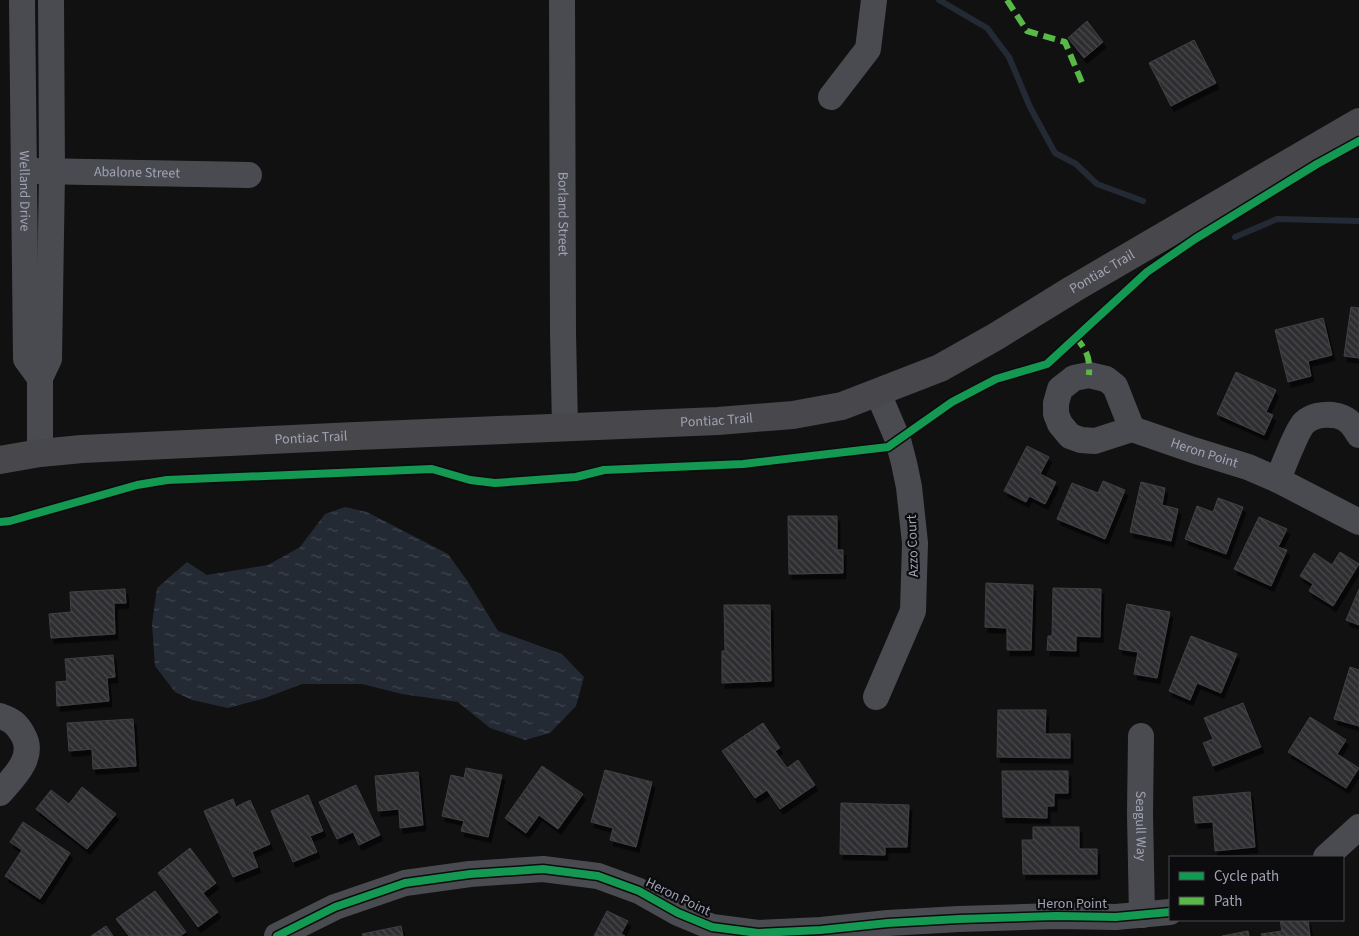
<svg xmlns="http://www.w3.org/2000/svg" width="1359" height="936" font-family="'Source Sans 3',sans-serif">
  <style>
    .water { fill: url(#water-ripples) }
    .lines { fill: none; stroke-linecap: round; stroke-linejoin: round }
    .stream { stroke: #242a34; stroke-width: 6 }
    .building { fill: url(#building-back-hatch); stroke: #404045; filter: url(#shadow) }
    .minor { stroke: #4a4b51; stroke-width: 26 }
    .major { stroke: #48484c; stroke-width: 28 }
    .quiet { stroke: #58b947; stroke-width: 6; stroke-dasharray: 12 6; stroke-linecap: butt }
    .cycleway-casing { stroke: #0c0b0d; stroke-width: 11 }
    .cycleway { stroke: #139951; stroke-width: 8 }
    .labels { text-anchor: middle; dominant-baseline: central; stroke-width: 4.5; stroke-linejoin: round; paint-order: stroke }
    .street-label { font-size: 14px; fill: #a0a3b4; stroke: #0c0b0d }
  </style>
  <defs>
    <pattern id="water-ripples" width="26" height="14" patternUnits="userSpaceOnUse" patternTransform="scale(1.25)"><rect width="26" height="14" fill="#242a34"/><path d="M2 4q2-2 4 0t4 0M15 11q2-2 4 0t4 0" fill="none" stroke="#40464f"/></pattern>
    <pattern id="building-back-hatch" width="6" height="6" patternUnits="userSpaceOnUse" patternTransform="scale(1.25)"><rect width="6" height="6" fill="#2f2f31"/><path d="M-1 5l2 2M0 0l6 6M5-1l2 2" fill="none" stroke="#4a4a4c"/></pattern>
    <filter id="shadow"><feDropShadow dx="3" dy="5.5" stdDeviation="0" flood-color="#0009"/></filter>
  </defs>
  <rect width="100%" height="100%" fill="#111"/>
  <polygon class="water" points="345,507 367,512 448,554 468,582 498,631 562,654 584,677 576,706 550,733 525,740 490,728 458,702 402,694 362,684 302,684 265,698 228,708 192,700 175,692 155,666 152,624 157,588 187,562 207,575 268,565 300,547 325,514"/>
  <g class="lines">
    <g class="stream">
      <polyline points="939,0 987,28 1009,57 1030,107 1055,153 1076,164 1097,184 1143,201"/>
      <polyline points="1235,237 1277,219 1359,221"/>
    </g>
  </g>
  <g class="building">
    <polygon points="1087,21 1103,42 1084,58 1068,38"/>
    <polygon points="1194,40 1216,83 1171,106 1149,63"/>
    <polygon points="1351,307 1359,308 1359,358 1344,356"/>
    <polygon points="1323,318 1332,355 1308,361 1311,376 1288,382 1275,330"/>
    <polygon points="1236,372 1276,390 1266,412 1273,415 1264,435 1217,414"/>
    <polygon points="1027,446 1049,457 1040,474 1056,482 1045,504 1029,496 1026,502 1004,491"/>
    <polygon points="1103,481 1125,490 1105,539 1057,519 1072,483 1098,493"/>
    <polygon points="1141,482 1165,488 1162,505 1178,509 1171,541 1130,532"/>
    <polygon points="1218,498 1243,507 1226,554 1185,539 1197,506 1213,512"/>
    <polygon points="788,516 837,516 837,550 843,550 843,573 789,574"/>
    <polygon points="1259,517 1287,529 1278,547 1287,550 1271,586 1234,569"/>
    <polygon points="1340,552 1359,564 1333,606 1309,591 1313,584 1300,576 1314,553 1332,565"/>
    <polygon points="986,583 1033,585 1031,650 1007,650 1007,628 985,627"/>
    <polygon points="1053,588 1101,589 1100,637 1076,636 1076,651 1047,650 1048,636 1052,636"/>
    <polygon points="125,589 126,603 114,603 115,634 51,638 49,614 71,612 70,592"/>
    <polygon points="1359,589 1359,625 1346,620"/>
    <polygon points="1127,604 1170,612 1157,678 1134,674 1138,652 1119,649"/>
    <polygon points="724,605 770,605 771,681 722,683 722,651 725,651"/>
    <polygon points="1191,636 1237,654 1221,693 1197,683 1190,700 1169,691"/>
    <polygon points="113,655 115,677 107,678 109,701 57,706 56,682 67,681 65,659"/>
    <polygon points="1350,667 1359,670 1359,726 1334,719"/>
    <polygon points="1243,703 1261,747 1213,766 1203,743 1213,739 1204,718"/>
    <polygon points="998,710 1046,710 1045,734 1070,734 1070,758 997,757"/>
    <polygon points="1310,717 1346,740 1337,754 1359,768 1346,788 1288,752"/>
    <polygon points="133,719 136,766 93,769 92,749 69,751 67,723"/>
    <polygon points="763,723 780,748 775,751 787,768 798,760 815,785 780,809 767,790 755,798 722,751"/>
    <polygon points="542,766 583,794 558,829 539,815 526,833 505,818"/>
    <polygon points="466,768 502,775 488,837 461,831 464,821 442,816 451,775 464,778"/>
    <polygon points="605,770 652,782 636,847 610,840 613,828 591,822"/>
    <polygon points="1002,771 1068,771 1068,793 1054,793 1054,806 1047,806 1047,818 1003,817"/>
    <polygon points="418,772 423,825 400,828 399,809 378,811 375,776"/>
    <polygon points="356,785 380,835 359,845 353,832 337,839 319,802"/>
    <polygon points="82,787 116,814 87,849 36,809 51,790 69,804"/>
    <polygon points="1250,792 1255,847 1215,851 1213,822 1195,823 1193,797"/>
    <polygon points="308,795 323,831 310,836 317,852 293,862 271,811"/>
    <polygon points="233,799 236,807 250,800 270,844 252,852 258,867 233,877 204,811"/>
    <polygon points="841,803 909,805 907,847 885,847 885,855 840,854"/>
    <polygon points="23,822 70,853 40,899 5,876 22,850 10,842"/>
    <polygon points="1033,827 1079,827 1079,849 1097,849 1097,874 1023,874 1022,840 1033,840"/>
    <polygon points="190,848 216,883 203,893 218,912 198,927 158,873"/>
    <polygon points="155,891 186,932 180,936 129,936 116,919"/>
    <polygon points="607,911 628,921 621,934 625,936 594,936"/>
    <polygon points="1280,920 1308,920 1310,936 1262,936 1261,934 1282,931"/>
    <polygon points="106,926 113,936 91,936"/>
    <polygon points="401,926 403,936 363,936 362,934"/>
    <polygon points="1248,931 1249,936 1222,936"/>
  </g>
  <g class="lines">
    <g class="minor">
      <path id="s1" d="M22,0l4,359 14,19"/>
      <path id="s2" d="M562,0l1,333 2,94"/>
      <polyline points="831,97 868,49 874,0"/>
      <path id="s3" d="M35,171l214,4"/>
      <path id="s4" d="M1132,429l-17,-43 -9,-7 -17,-4 -15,3 -14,11 -4,14v11l4,10 10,12 11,4 14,1 37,-12 61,21 55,17 30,13 81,42"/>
      <polyline points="40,453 40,378 49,359 52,172 51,0"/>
      <path d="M1278,480c4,-11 19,-50 26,-57 7,-7 19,-9 29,-8 14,2 19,8 26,20"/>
      <polyline points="876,697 913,611 915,543 909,487 904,463 898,440 878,393"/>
      <path d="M0,716c12,4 17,8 23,19 13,22 -10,43 -23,58"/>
      <path id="s5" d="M1141,736l-1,78 2,101"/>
      <polyline points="1326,857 1359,827"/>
      <polyline points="277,936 335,907 405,883 470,874 543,869 598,876 639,891 678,913 712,927 758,933 821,930 888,923 959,919 1056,916 1116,917 1170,912"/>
    </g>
    <path class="major" id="s6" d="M0,460l40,-7 42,-4 274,-13 362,-15 75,-6 49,-9 98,-38 55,-31 78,-48 286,-167"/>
    <g class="quiet">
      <polyline points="1007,0 1027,31 1065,42 1083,85"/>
      <path d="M1076,337c11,15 14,19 13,38"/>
    </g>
    <defs>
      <g id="cycleway">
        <polyline points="0,522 10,521 137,485 167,480 432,469 470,480 495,483 576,477 604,470 743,464 888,447 952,402 996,379 1047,364 1147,272 1195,239 1317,164 1359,141"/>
        <polyline points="277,936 335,907 405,883 470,874 543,869 598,876 639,891 678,913 712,927 758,933 821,930 888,923 959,919 1056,916 1116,917 1170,912"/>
      </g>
    </defs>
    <use href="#cycleway" class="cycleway-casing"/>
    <use href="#cycleway" class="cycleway"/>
  </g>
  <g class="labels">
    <g class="street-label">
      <text stroke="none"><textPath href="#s3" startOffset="102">Abalone Street</textPath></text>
      <text stroke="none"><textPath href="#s1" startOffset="191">Welland Drive</textPath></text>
      <text stroke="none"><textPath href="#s2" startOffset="214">Borland Street</textPath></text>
      <text stroke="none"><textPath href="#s6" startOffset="1138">Pontiac Trail</textPath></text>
      <text stroke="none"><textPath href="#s6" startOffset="718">Pontiac Trail</textPath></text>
      <text stroke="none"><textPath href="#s6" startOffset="312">Pontiac Trail</textPath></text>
      <text stroke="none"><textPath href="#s4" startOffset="301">Heron Point</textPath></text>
      <text transform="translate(913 546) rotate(-92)">Azzo Court</text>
      <text stroke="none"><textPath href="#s5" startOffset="90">Seagull Way</textPath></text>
      <text transform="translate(678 897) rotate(26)">Heron Point</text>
      <text x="1072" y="904">Heron Point</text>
    </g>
  </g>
  <rect x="1169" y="856" width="175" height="65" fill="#0c0b0d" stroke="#474850"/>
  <rect x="1179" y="872" width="25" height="8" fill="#139951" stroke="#474850"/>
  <text x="1214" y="881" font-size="15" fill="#a0a3b4">Cycle path</text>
  <rect x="1179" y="897" width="25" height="8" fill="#58b947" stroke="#474850"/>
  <text x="1214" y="906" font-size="15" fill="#a0a3b4">Path</text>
</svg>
